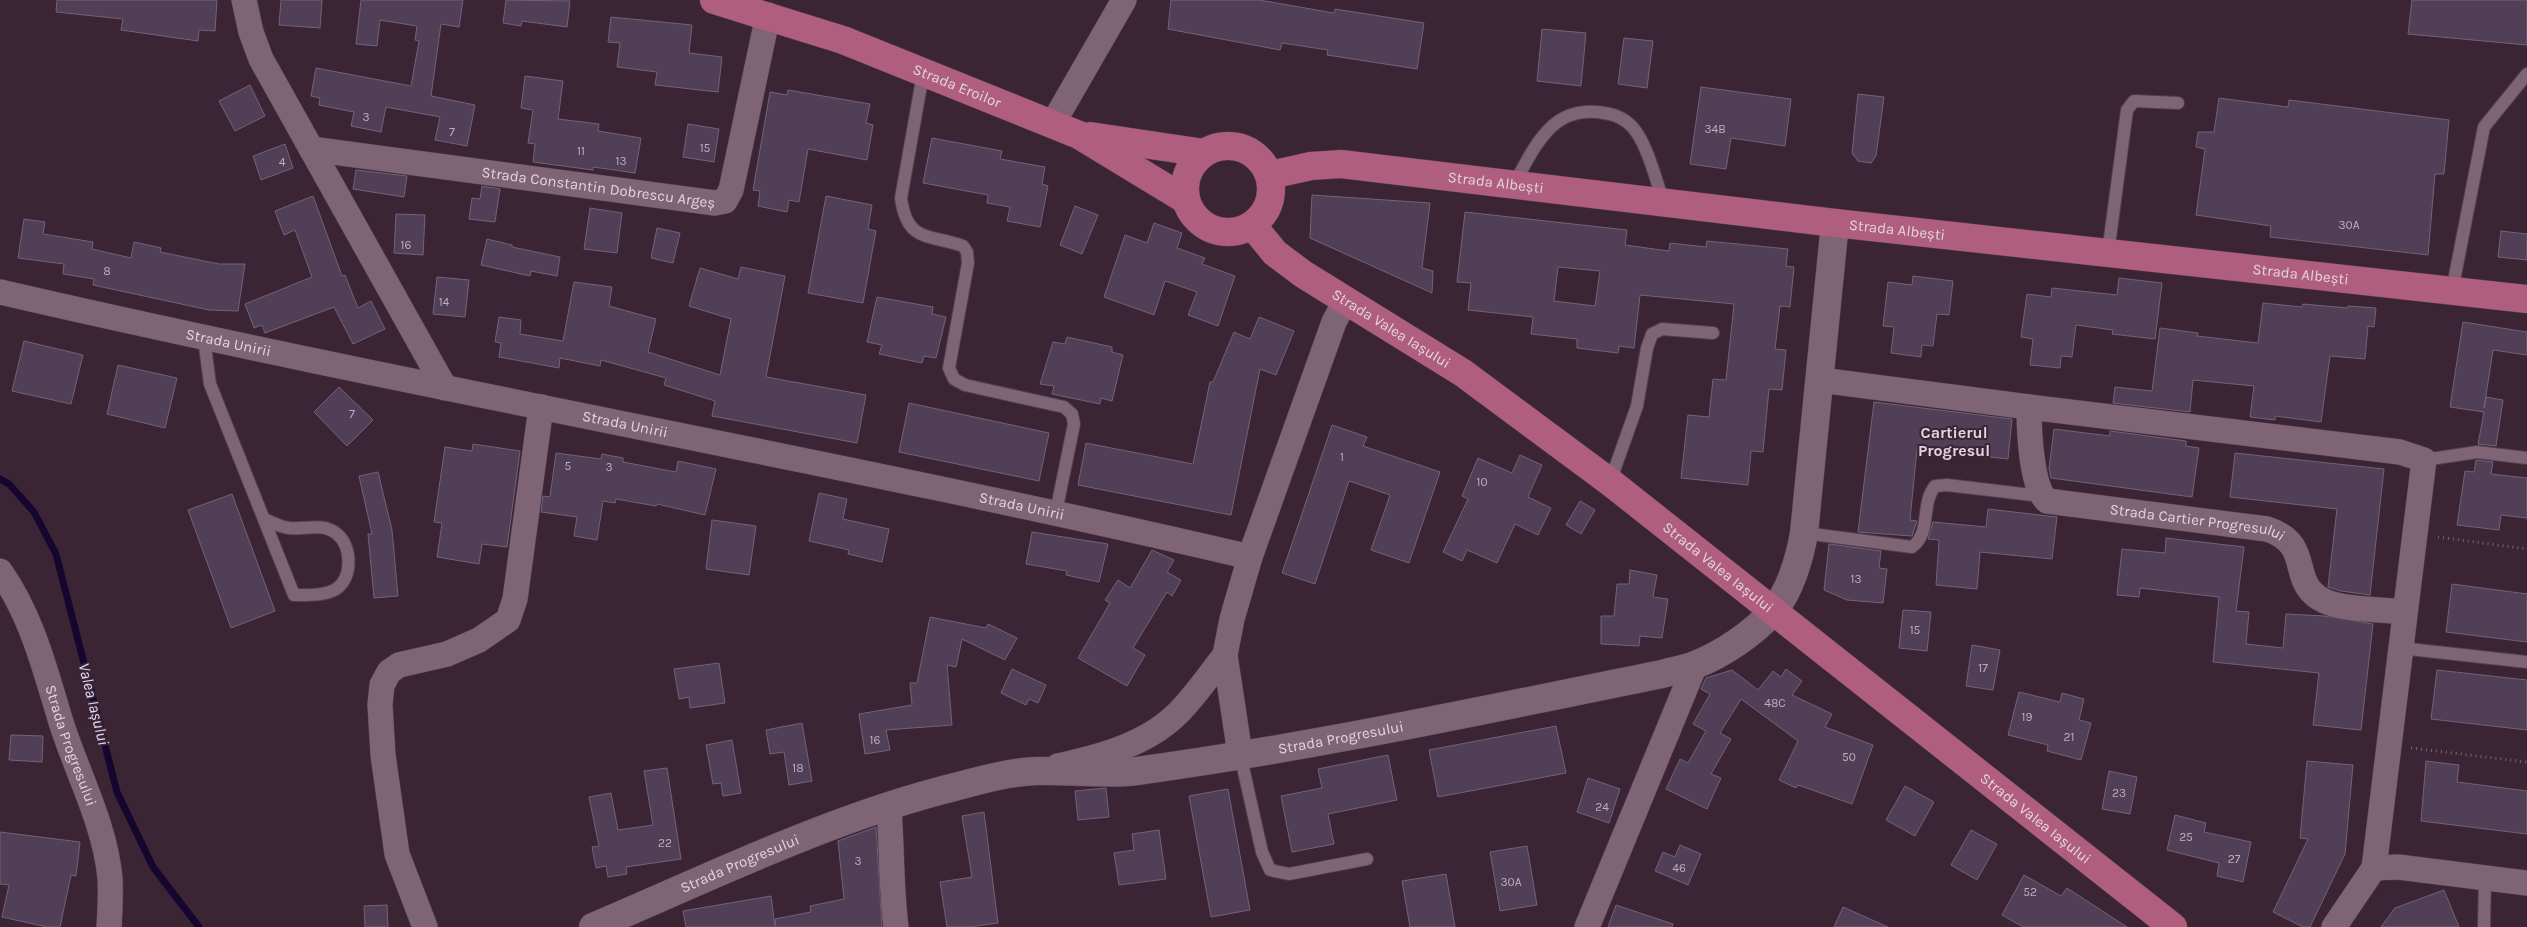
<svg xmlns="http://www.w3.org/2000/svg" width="2527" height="927" font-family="Karla,sans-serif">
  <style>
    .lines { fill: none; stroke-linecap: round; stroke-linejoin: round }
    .stream { stroke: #15062f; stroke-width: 7 }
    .building { fill: #503f56; stroke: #74627a; fill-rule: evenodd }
    .service-casing { stroke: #53404d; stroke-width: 14 }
    .minor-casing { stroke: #53404d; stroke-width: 26 }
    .tertiary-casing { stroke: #53404d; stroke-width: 29 }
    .primary-casing { stroke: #53404d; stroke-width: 29 }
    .path { stroke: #7a6673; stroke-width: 3; stroke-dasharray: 1 4; stroke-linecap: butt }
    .service { stroke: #7f6476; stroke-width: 12 }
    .minor { stroke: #7f6476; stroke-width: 25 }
    .tertiary { stroke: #7f6476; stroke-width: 28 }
    .primary { stroke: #af5f7d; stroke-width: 28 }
    .labels { text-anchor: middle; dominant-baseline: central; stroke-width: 4; stroke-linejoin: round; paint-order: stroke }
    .number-label { font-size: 12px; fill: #beafbb }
    .street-label { font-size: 15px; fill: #e3d4dd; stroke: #3b2434 }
    .neighbourhood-label { font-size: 16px; font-weight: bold; fill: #e3d4dd; stroke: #3b2434 }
    .water-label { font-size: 16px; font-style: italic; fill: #e0d9f8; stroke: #3b2434 }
  </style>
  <rect width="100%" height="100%" fill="#3b2434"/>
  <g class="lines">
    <polyline class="stream" points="0,479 9,484 34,512 56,554 117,792 153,867 199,927"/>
  </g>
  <g class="building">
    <polygon points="57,0 217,0 215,31 199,30 198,41 121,30 123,19 56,12"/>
    <polygon points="281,0 322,0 320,28 279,25"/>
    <polygon points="361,0 463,0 459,27 441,24 431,96 475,105 467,146 435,140 440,117 386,107 381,132 351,126 354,112 319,105 320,98 311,96 316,68 411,86 419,41 415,40 417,26 380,20 377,46 356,44"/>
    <polygon points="506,0 570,1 567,27 522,21 521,26 503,23"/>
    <polygon points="1171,0 1259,0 1334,13 1335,9 1424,23 1417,69 1327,55 1328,50 1282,43 1280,50 1168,29"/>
    <polygon points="2412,0 2527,0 2527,45 2408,34"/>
    <polygon points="611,17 692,25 689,53 722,57 718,92 655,85 657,72 617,67 620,43 608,42"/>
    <polygon points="1542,29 1586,33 1581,86 1537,81"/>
    <polygon points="1624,38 1653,41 1647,88 1618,84"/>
    <polygon points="525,76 563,81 558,119 599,124 598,131 641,138 635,173 593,167 593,170 533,162 535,144 528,143 533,110 521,108"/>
    <polygon points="250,85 265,116 235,131 219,101"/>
    <polygon points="1701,87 1791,99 1785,146 1731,138 1726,169 1690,164"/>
    <polygon points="788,90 870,104 866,123 873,125 867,160 808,149 799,202 789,200 787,212 758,206 760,191 753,190 770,92 787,95"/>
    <polygon points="1858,94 1884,97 1876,156 1871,163 1858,161 1852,153"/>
    <polygon points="2219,98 2288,107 2289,100 2449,120 2444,174 2435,174 2428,255 2270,237 2271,226 2196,215 2205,149 2196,147 2198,132 2214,132"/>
    <polygon points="688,124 719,129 714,162 683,157"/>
    <polygon points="932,138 1002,151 1000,159 1045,167 1042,184 1048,186 1040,227 1007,221 1010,207 987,203 988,195 923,183"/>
    <polygon points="285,144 293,168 261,180 253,156"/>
    <polygon points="356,170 407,176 404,197 353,189"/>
    <polygon points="482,186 500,189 495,222 469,219 472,198 480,199"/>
    <polygon points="1312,195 1430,203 1422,268 1433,271 1432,293 1310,238"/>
    <polygon points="313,196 342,276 345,275 358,308 371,301 385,329 353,344 334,307 265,333 262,325 254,328 245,304 312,277 295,230 284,235 275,211"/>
    <polygon points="826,196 872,205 868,229 876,231 863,303 808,293"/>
    <polygon points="1075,206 1098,215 1082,254 1060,245"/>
    <polygon points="590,208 622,213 617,253 584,249"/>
    <path d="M1465,212l162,18 -2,15 44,6 1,-8 36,4 1,-6 81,8 -2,17 8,1 -4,40 -10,-1 -5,43 11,1 -4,40 -13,-1 -6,63 -12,-1 -3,34 -67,-7 7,-63 21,2 4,-38 13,1 8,-76 -94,-9 -6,53 -15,-2 -1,7 -41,-5v-9l-46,-5 2,-17 -65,-7 3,-27 -14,-1zM1558,267l42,4 -5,35 -41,-5z"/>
    <polygon points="396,214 425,215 423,255 394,253"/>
    <polygon points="24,219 45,222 43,234 93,242 92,249 131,258 134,242 161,248 160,252 219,264 245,264 238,311 209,310 93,285 94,279 63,274 64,264 18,258"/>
    <polygon points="1154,223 1182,233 1177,248 1205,258 1202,264 1235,276 1218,326 1188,315 1197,292 1165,281 1154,315 1104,297 1125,235 1147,243"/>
    <polygon points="657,228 680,233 673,263 651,258"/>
    <polygon points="2501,231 2527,234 2527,260 2498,257"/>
    <polygon points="487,239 512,245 512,247 560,257 557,276 531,271 530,276 481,265"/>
    <polygon points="741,267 785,276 766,377 866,395 857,443 712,416 715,401 664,385 666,378 601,360 600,366 560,358 559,368 499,357 501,343 495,342 499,317 521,320 520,334 563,341 574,282 612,287 609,306 656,319 648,352 720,375 731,319 689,306 700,268 738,279"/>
    <polygon points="1913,276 1953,281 1949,315 1937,314 1933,346 1922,345 1921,357 1891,353 1894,327 1883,326 1888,282 1912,285"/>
    <polygon points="437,277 469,280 465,317 433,314"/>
    <polygon points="2119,278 2162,283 2155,339 2112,334 2113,330 2076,325 2072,357 2061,356 2060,368 2030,365 2033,339 2021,337 2027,294 2051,297 2052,288 2117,295"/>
    <polygon points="877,297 933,307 932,314 946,317 936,358 924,356 922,363 879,354 882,345 867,342"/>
    <polygon points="2263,303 2302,307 2303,304 2348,308 2348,306 2376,308 2374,327 2368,326 2365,359 2330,356 2321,422 2275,416 2275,420 2250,417 2254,386 2193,380 2190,412 2113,403 2115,387 2152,391 2160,328 2198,333 2197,336 2258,343"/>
    <polygon points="1259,317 1294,331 1276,375 1260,369 1231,515 1078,485 1086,443 1193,464 1210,382 1213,382 1234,332 1250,339"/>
    <polygon points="2463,322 2527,332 2527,355 2493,350 2484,408 2486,397 2503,400 2496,446 2478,444 2484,412 2450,407"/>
    <polygon points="1067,337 1112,347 1112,352 1123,355 1112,401 1101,398 1100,404 1052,394 1054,386 1040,384 1053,342 1065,344"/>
    <polygon points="24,341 83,355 71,404 12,391"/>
    <polygon points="118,365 177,378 165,428 107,414"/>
    <polygon points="339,387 373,420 347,446 314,412"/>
    <polygon points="1874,402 2012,419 2008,459 1917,449 1910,520 1917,521 1912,536 1858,532"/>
    <polygon points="909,403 1049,433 1039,481 899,452"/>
    <polygon points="1332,425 1367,437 1363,446 1440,472 1409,563 1371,550 1390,495 1349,481 1315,584 1282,573"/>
    <polygon points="2054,429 2110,436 2110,431 2186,441 2186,446 2199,448 2192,497 2051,478 2049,469"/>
    <polygon points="473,444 520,451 507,547 482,544 479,564 437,557 442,523 434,522 445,447 472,451"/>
    <polygon points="556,453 601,459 602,454 623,458 623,462 676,472 678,461 716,469 705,515 657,504 656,506 616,499 615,503 603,501 597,540 574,536 577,517 541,512 543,496 550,497"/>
    <polygon points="2235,453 2384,469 2370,595 2341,591 2328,587 2337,509 2230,497"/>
    <polygon points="1520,455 1542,465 1528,497 1551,508 1538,535 1515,524 1497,563 1467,550 1462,561 1443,552 1468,499 1462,496 1478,458 1512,473"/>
    <polygon points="2476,460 2493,462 2491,474 2527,478 2527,518 2501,515 2499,530 2457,525 2465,471 2474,472"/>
    <polygon points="378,472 392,530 398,596 374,598 368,534 372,534 359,476"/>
    <polygon points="819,493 847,499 843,519 889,529 882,562 848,554 849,550 809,541"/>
    <polygon points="232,494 275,611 231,628 188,510"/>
    <polygon points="1580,501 1595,510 1581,534 1566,525"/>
    <polygon points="1988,509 2057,517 2052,559 1980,552 1977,589 1936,585 1939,540 1928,539 1933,522 1986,527"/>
    <polygon points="712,520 756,526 749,575 706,569"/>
    <polygon points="1032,532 1108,544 1099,582 1066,575 1067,571 1026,564"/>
    <polygon points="2166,538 2244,547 2236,611 2249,612 2246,644 2283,648 2286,614 2325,616 2373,624 2361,730 2313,725 2319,673 2213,662 2219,597 2140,588 2139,597 2117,595 2122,549 2165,553"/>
    <polygon points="1829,544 1881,551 1879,568 1887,569 1883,603 1847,600 1824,590"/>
    <polygon points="1152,550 1174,560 1167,572 1181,580 1172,596 1167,592 1133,648 1145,655 1127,686 1078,658 1110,603 1105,600 1118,580 1130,588"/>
    <polygon points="1630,570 1657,575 1653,597 1668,599 1662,638 1640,636 1639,646 1601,644 1601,616 1614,616 1617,584 1629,584"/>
    <polygon points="2452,584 2527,594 2527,642 2446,632"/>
    <polygon points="1903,610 1931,612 1927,651 1899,648"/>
    <polygon points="930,617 986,628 988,624 1017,638 1005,660 962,639 956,667 947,665 952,725 886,730 890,750 865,754 859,714 912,705 910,683 917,683"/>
    <polygon points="1972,645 2000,650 1993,690 1966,686"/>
    <polygon points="719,663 725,703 690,708 689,697 679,699 674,669"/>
    <polygon points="1012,669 1046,685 1038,703 1029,699 1026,705 1001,693"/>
    <polygon points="1786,669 1802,681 1792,695 1832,714 1825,727 1873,745 1852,804 1798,785 1796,788 1779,780 1798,741 1741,699 1720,733 1731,739 1711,774 1721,778 1707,809 1666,789 1680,759 1688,763 1706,731 1693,724 1710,694 1701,689 1706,678 1732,670 1758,690 1773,671 1781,677"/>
    <polygon points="2437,670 2527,680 2527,730 2431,719"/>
    <polygon points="2019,692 2060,702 2062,693 2084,699 2079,720 2091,723 2081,760 2047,751 2048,745 2008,735"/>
    <polygon points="802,723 812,781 789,785 784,752 770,754 766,730"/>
    <polygon points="1556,726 1566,773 1438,797 1429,750"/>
    <polygon points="11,735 43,736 42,762 9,760"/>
    <polygon points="732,740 741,793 723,796 721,783 713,784 706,745"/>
    <polygon points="1388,755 1397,800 1328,814 1334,844 1292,852 1281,796 1322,788 1318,769"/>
    <polygon points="2307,761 2353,765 2345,854 2310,927 2303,927 2273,912 2308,839 2300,838"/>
    <polygon points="2426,761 2459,765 2457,782 2527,791 2527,834 2421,821"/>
    <polygon points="667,768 681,859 626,867 627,874 608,877 606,866 596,868 592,847 599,846 589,797 611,793 618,830 653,825 644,771"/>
    <polygon points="2109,771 2137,777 2130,814 2102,809"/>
    <polygon points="1588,778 1620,789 1609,823 1577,812"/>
    <polygon points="1905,786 1934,802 1915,836 1886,820"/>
    <polygon points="1106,788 1109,817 1078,820 1075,791"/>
    <polygon points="1228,789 1250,910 1211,917 1189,796"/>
    <polygon points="984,812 998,923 969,927 947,927 940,882 972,877 962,816"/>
    <polygon points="2175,815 2206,823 2204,832 2251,842 2243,882 2217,876 2219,863 2167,850"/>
    <polygon points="876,827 882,927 776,927 775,919 811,912 810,906 844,899 838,841"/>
    <polygon points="1159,830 1166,879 1119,885 1114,853 1134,850 1132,834"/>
    <polygon points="1971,830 1997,844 1977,880 1951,865"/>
    <polygon points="0,832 80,842 76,876 71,875 60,927 47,927 2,917 9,885 0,884"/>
    <polygon points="1680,845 1701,854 1688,885 1655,871 1663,852 1675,857"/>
    <polygon points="1527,846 1537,905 1500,911 1490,852"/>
    <polygon points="1446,874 1455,927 1410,927 1402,881"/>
    <polygon points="2024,875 2061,896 2067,888 2127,927 2023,927 2002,915"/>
    <polygon points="2444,890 2459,927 2381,927 2395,908"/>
    <polygon points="771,896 775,927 686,927 683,911"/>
    <polygon points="387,905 388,927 365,927 364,906"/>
    <polygon points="1616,905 1673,924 1672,927 1608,927"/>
    <polygon points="1843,907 1888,927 1834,927"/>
  </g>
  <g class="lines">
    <defs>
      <g id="service">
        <path d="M923,74l-22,124c6,45 28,36 62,48l4,6 1,11 -19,105 5,11 11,6 99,22 8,7 2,10 -18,88"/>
        <path d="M1514,184c22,-39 38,-80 90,-71 16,2 28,10 36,25 11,19 16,44 24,64"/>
        <polyline points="2108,253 2127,110 2134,101 2178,103"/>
        <polyline points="2452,291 2484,127 2527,74"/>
        <path d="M204,339l6,45 84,211c13,0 31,1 42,-6 17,-11 16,-43 1,-55 -14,-12 -32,-4 -48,-6 -9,-1 -17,-6 -25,-9"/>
        <polyline points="2424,460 2477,452 2527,458"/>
        <polyline points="1610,482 1637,406 1647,348 1652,334 1662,329 1713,333"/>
        <path d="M1804,533l108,14c20,-15 8,-42 23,-61l12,-1 94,11"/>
        <polyline points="2400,648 2527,662"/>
        <polyline points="1240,754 1262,852 1270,870 1289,874 1367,859"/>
        <polyline points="2484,927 2485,878"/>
      </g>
      <g id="minor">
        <polyline points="244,0 251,32 261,59 445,388"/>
        <polyline points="1052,125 1124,0"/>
        <path id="s1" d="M311,149l404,54 10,-2 6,-11 37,-175"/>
        <path id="s2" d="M0,292c415,96 835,168 1250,265"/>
        <path id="s3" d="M1820,380l209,27c0,22 2,80 18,94l220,28c46,15 22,50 52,69 20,13 62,11 86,14"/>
        <polyline points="2029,407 2400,452 2424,460 2374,868"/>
        <path id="s4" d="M0,571c32,45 45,99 61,151 16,51 44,102 49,156 1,16 0,33 -1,49"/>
        <polyline points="1240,754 1225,655 1232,619 1250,557 1334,322 1345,301"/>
        <path d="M1058,766c41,-9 87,-21 118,-51 18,-17 33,-40 49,-60"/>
        <path d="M889,808c3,40 2,79 7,119"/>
        <polyline points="425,927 397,854 383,755 380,705 382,685 389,672 399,665 447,654 479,640 508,620 515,599 541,407"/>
        <polyline points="1587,927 1695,665"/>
        <polyline points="2334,927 2374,868 2398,867 2527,883"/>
      </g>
      <g id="tertiary">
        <path id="s5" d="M593,927c113,-48 227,-104 346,-136 32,-8 66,-19 98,-20 34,-1 67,4 100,0 176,-24 351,-62 525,-97 11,-3 23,-5 33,-9 28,-11 59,-32 78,-54 17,-19 27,-54 31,-78l31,-310"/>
      </g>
      <g id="primary">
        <path id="s6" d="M714,0l129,40 236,95 107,65"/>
        <polyline points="1090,136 1204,153"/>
        <circle cx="1228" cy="189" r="43"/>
        <path id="s7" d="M1270,175l41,-9 30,-2 494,59 692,76"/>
        <path id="s8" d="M1252,225l23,28 28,21 160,99 147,109 563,445"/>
      </g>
    </defs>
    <use href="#service" class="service-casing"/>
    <use href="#minor" class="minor-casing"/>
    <use href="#tertiary" class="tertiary-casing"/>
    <use href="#primary" class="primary-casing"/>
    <g class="path">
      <polyline points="2438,537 2527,549"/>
      <polyline points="2411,748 2527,762"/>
    </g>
    <use href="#service" class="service"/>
    <use href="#minor" class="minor"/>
    <use href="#tertiary" class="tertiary"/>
    <use href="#primary" class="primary"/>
  </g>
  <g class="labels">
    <g class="number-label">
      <text x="366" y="117">3</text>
      <text x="1715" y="129">34B</text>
      <text x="452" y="132">7</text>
      <text x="705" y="148">15</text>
      <text x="581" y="151">11</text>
      <text x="621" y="161">13</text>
      <text x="282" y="162">4</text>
      <text x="2349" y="225">30A</text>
      <text x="406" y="245">16</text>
      <text x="107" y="271">8</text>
      <text x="444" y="302">14</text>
      <text x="352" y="414">7</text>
      <text x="1342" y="457">1</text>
      <text x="568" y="466">5</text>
      <text x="609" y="467">3</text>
      <text x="1482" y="482">10</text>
      <text x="1856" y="579">13</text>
      <text x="1915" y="630">15</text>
      <text x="1983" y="668">17</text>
      <text x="1775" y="703">48C</text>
      <text x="2027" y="717">19</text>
      <text x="2069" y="737">21</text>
      <text x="875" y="740">16</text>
      <text x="1849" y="757">50</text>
      <text x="798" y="768">18</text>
      <text x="2119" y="793">23</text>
      <text x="1602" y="807">24</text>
      <text x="2186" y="837">25</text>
      <text x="665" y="843">22</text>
      <text x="2234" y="859">27</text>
      <text x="858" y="861">3</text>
      <text x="1679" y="868">46</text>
      <text x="1511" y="882">30A</text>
      <text x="2030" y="892">52</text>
    </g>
    <g class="street-label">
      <text stroke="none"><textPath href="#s6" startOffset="258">Strada Eroilor</textPath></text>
      <text stroke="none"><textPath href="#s7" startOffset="228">Strada Albești</textPath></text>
      <text stroke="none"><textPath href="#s1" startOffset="290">Strada Constantin Dobrescu Argeș</textPath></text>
      <text stroke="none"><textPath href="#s7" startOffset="632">Strada Albești</textPath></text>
      <text stroke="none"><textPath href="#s7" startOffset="1038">Strada Albești</textPath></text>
      <text stroke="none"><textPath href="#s8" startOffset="175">Strada Valea Iașului</textPath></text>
      <text stroke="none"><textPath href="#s2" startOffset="234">Strada Unirii</textPath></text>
      <text stroke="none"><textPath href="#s2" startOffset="639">Strada Unirii</textPath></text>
      <text stroke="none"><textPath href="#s2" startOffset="1044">Strada Unirii</textPath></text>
      <text stroke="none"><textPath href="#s3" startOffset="460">Strada Cartier Progresului</textPath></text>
      <text stroke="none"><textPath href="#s8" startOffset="580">Strada Valea Iașului</textPath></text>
      <text stroke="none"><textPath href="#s5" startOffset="779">Strada Progresului</textPath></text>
      <text stroke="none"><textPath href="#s4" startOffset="189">Strada Progresului</textPath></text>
      <text stroke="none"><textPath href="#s8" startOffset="985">Strada Valea Iașului</textPath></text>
      <text stroke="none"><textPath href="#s5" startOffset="160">Strada Progresului</textPath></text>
    </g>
    <g class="neighbourhood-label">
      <text x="1954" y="432">Cartierul<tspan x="1954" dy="18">Progresul</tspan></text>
    </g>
    <g class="water-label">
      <text transform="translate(94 704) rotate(76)">Valea Iașului</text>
    </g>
  </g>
</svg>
